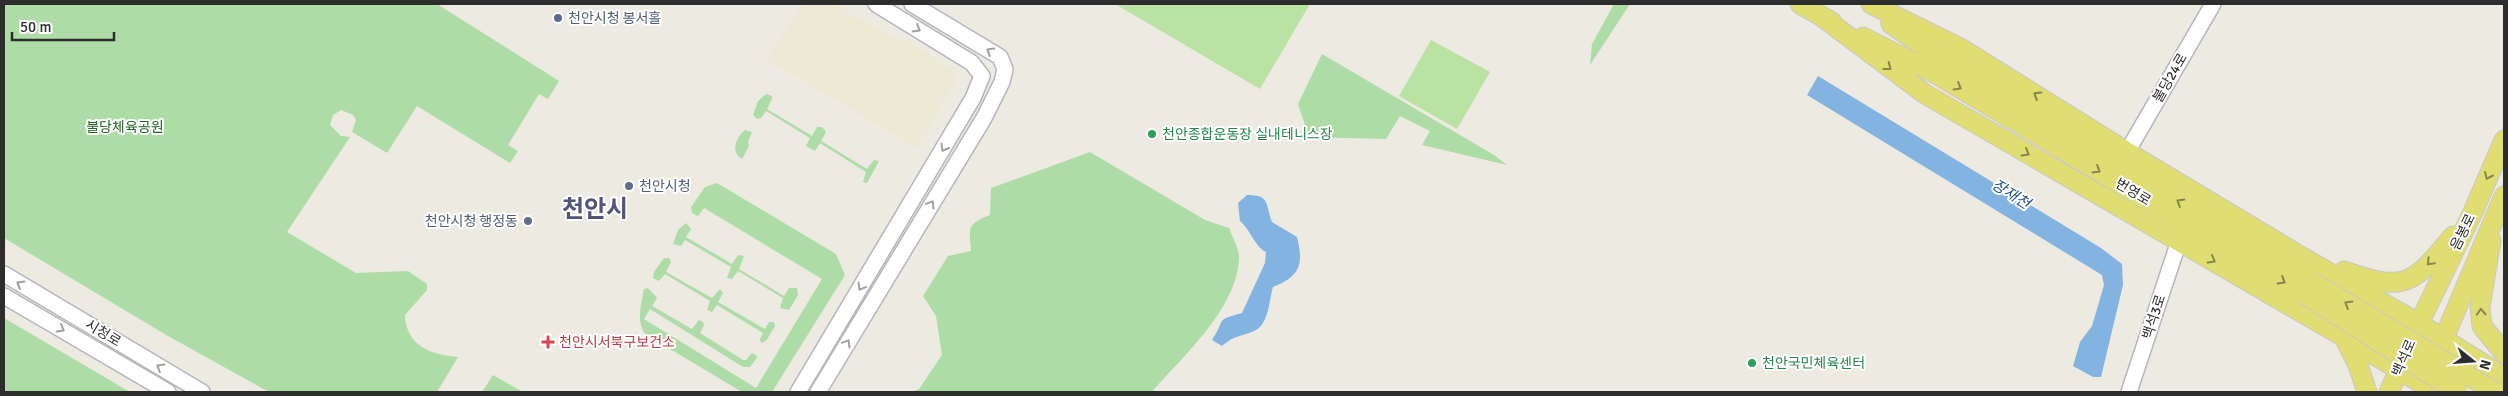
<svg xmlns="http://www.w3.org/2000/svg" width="2508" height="396" font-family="Signika,'Noto Sans KR',sans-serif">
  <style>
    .education { fill: #ece9d4 }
    .green { fill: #addca6 }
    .pitch { fill: #bae2a3 }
    .water { fill: #83b4e1 }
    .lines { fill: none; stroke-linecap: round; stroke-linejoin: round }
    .minor-casing { stroke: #b5b5bf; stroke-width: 18 }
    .major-casing { stroke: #c8c8c8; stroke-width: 21 }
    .minor { stroke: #fff; stroke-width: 15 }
    .major { stroke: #e0de73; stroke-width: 19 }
    .major-bridge-casing { stroke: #c8c8c8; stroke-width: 21; stroke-linecap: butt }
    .major-bridge { stroke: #e0de73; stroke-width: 19 }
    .oneway { stroke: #a0a0a0 }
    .oneway2 { stroke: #868650 }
    .service-dot { fill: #5c6f8a; stroke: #fff; stroke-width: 2 }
    .leisure-dot { fill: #2e9e5b; stroke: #fff; stroke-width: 2 }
    .health-dot { fill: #e0444e; stroke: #fff; stroke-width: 2 }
    .labels { text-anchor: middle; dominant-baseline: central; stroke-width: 4; stroke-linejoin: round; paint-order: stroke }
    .service-label { font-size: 14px; fill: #4e5e75; stroke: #fff; text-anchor: start }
    .street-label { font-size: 14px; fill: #2d2d2d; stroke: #fff }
    .park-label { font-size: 14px; fill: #256325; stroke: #fff }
    .leisure-label { font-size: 14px; fill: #27864d; stroke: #fff; text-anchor: start }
    .health-label { font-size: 14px; fill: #be3a42; stroke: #fff; text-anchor: start }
    .water-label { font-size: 15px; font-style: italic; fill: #1f518f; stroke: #fff }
    .town-label { font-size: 24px; font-weight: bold; fill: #545379; stroke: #fff }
  </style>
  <rect width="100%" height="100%" fill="#edeae2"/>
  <polygon class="education" points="803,4 834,4 889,35 912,43 952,70 956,80 917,148 767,59"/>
  <g class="green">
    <path d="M4,4h433l122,77 -11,18 -9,-5 -31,51 10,6 -8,12 -93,-57 -30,47 -35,-21 4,-12 -3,-5 -12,-5 -8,5 -3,10 11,11 9,1 -63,95 69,41 52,-2 19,13v6l-22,25c1,30 25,40 53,42l-21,35h-168l-101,-56 -164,-98z"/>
    <polygon points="1614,4 1630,4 1590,65 1592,44"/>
    <polygon points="1322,54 1494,155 1507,165 1422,145 1430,131 1400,116 1386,139 1309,137 1298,104"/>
    <polygon points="766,94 772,96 772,99 767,109 812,136 817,127 822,127 826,132 821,141 867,169 874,160 879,161 867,183 863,182 866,172 820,143 815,151 806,146 810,138 766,111 761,118 757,119 753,115 758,101"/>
    <path d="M745,130l7,2 -4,10 1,4 -7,13c-12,-7 -6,-22 3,-29z"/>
    <path d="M1090,152l115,68 24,8c3,9 10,20 10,29 -1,51 -56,99 -87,135h-240l7,-3 23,-34 -6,-39 -13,-20 25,-40 23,-5c-2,-24 -4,-27 19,-36l1,-27z"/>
    <path d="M717,183l119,71 9,21 -73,117h-30l-97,-58c-9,-14 -4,-29 -1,-45l4,-1 9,10 -5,8 40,23 7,-9 4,2 1,3 -4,8 43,27h3l6,-7 4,2 1,3 -7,9h-7l-93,-58 -6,10 112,69 66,-109 -118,-71 -6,8 -6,-3 -1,-6 14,-20z"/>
    <polygon points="686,223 691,229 686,237 732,264 738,255 744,256 739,269 784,296 789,288 797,288 798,295 789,310 780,308 783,298 738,271 732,279 727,278 731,267 685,240 681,246 673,244 678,230"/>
    <polygon points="664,258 669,258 671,262 666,272 712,298 720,289 723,293 718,302 765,329 769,322 774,322 775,326 766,341 761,343 760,339 763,333 717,305 712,312 707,310 710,301 665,274 659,281 653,278 654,272"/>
    <polygon points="4,318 130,392 4,392"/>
    <polygon points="493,375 523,392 482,392"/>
  </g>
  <g class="pitch">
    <polygon points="1115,4 1310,4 1260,89"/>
    <polygon points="1431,40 1490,72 1457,129 1399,96"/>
  </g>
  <g class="water">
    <polygon points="1818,76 2101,248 2122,264 2123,285 2101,377 2093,377 2073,366 2080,342 2092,326 2104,285 2102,275 1807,95"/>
    <path d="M1247,195c23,0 18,8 25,27l25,15c7,28 3,39 -24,50 -4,13 -4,38 -19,44 -14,6 -19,4 -32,15l-10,-6c15,-23 2,-19 30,-27l23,-50 1,-11c-11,-5 -16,-23 -26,-31l-2,-18z"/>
  </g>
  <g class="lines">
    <defs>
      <g id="minor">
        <polyline points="2127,152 2213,4"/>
        <polyline points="4,274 202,392"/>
        <polyline points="4,296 168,392"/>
        <polyline points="798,392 973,98 982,76 972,63 876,4"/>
        <polyline points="818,392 984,118 1002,82 1005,69 1000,57 912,4"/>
        <polyline points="2129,392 2179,241"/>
      </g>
      <g id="major">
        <polyline points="1800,4 1832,22"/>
        <polyline points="1871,4 1962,49 2127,152 2302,257 2418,323 2504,377"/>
        <polyline points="1821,16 1925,94 2344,337 2436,392"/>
        <polyline points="1891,24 1939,57 2312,282"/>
        <polyline points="1863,37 1936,74 2304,294"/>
        <polyline points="2491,241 2480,307 2482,326 2504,353"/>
        <path d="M2344,271c62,22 69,13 109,-35"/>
        <polyline points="2414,334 2473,212 2504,140"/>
        <polyline points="2344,337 2358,365 2367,392"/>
        <polyline points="2439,350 2504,196"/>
        <polyline points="2389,392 2404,359"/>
      </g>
    </defs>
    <use href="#minor" class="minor-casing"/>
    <use href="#major" class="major-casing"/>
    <use href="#minor" class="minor"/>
    <use href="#major" class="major"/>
    <defs>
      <g id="major-bridge">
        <polyline points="2312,282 2495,392"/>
        <polyline points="2304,294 2458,392"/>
      </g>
    </defs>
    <use href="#major-bridge" class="major-bridge-casing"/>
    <use href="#major-bridge" class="major-bridge"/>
  </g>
  <defs><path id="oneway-chevron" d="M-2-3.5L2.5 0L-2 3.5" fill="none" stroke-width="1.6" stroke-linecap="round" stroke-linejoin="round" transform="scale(1.25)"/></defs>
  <g class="oneway">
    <use href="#oneway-chevron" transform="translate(917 29) rotate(31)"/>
    <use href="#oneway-chevron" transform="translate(990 51) rotate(-149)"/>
    <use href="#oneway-chevron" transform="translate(944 148) rotate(120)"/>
    <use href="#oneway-chevron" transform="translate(931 204) rotate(-59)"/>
    <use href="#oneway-chevron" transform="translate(20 284) rotate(-149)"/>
    <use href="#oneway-chevron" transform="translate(861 287) rotate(121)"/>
    <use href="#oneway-chevron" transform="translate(61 329) rotate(30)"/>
    <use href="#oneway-chevron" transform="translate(847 343) rotate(-59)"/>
    <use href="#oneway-chevron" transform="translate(160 367) rotate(-149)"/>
  </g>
  <g class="oneway2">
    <use href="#oneway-chevron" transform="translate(1888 67) rotate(37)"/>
    <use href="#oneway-chevron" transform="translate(1958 87) rotate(31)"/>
    <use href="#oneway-chevron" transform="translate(2037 95) rotate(-148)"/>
    <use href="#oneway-chevron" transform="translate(2026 153) rotate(30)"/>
    <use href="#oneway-chevron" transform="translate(2097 170) rotate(31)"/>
    <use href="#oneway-chevron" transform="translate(2488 176) rotate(114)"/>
    <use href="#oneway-chevron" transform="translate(2180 202) rotate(-149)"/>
    <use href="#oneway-chevron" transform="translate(2212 260) rotate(30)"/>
    <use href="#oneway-chevron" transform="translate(2430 262) rotate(134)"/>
    <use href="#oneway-chevron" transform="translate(2282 281) rotate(31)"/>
    <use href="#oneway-chevron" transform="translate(2348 304) rotate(-149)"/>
    <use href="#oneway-chevron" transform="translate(2481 312) rotate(-93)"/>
  </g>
  <g class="service-dot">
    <circle cx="558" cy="18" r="5"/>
    <circle cx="629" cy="186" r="5"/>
    <circle cx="528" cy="221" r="5"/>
  </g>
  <g class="leisure-dot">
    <circle cx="1152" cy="134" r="5"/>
    <circle cx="1752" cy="363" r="5"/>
  </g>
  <path class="health-dot" d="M545.5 334.5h5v5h5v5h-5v5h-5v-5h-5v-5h5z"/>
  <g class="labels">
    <g class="service-label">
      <text x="568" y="18">천안시청 봉서홀</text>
      <text x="639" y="186">천안시청</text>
      <text x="518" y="221" text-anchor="end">천안시청 행정동</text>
    </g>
    <g class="street-label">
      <text transform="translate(2170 78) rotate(-60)">불당24로</text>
      <text transform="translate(2133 192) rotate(31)">번영로</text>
      <text transform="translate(2463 232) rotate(-64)">음봉로</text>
      <text transform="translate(2154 317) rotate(-72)">백석3로</text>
      <text transform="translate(103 333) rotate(31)">시청로</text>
      <text transform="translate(2404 358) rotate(-67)">백석로</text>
    </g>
    <g class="park-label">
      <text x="125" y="127">불당체육공원</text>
    </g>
    <g class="leisure-label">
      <text x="1162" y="134">천안종합운동장 실내테니스장</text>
      <text x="1762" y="363">천안국민체육센터</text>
    </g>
    <g class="health-label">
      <text x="559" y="342">천안시서북구보건소</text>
    </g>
    <g class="water-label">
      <text transform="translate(2011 194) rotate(32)">장재천</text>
    </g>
    <g class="town-label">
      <text x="595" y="209">천안시</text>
    </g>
  </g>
  <rect width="2508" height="396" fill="none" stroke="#2d2d2d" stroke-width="10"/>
  <g transform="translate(2473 361) rotate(107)" stroke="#ffffff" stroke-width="4" paint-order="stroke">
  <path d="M0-4L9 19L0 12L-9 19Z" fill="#2d2d2d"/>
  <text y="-8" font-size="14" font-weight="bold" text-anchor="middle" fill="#2d2d2d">N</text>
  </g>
  <path d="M12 32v8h102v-8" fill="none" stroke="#2d2d2d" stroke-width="2.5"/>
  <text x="20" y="32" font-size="15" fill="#2d2d2d" stroke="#ffffff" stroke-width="4" paint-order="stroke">50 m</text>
</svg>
